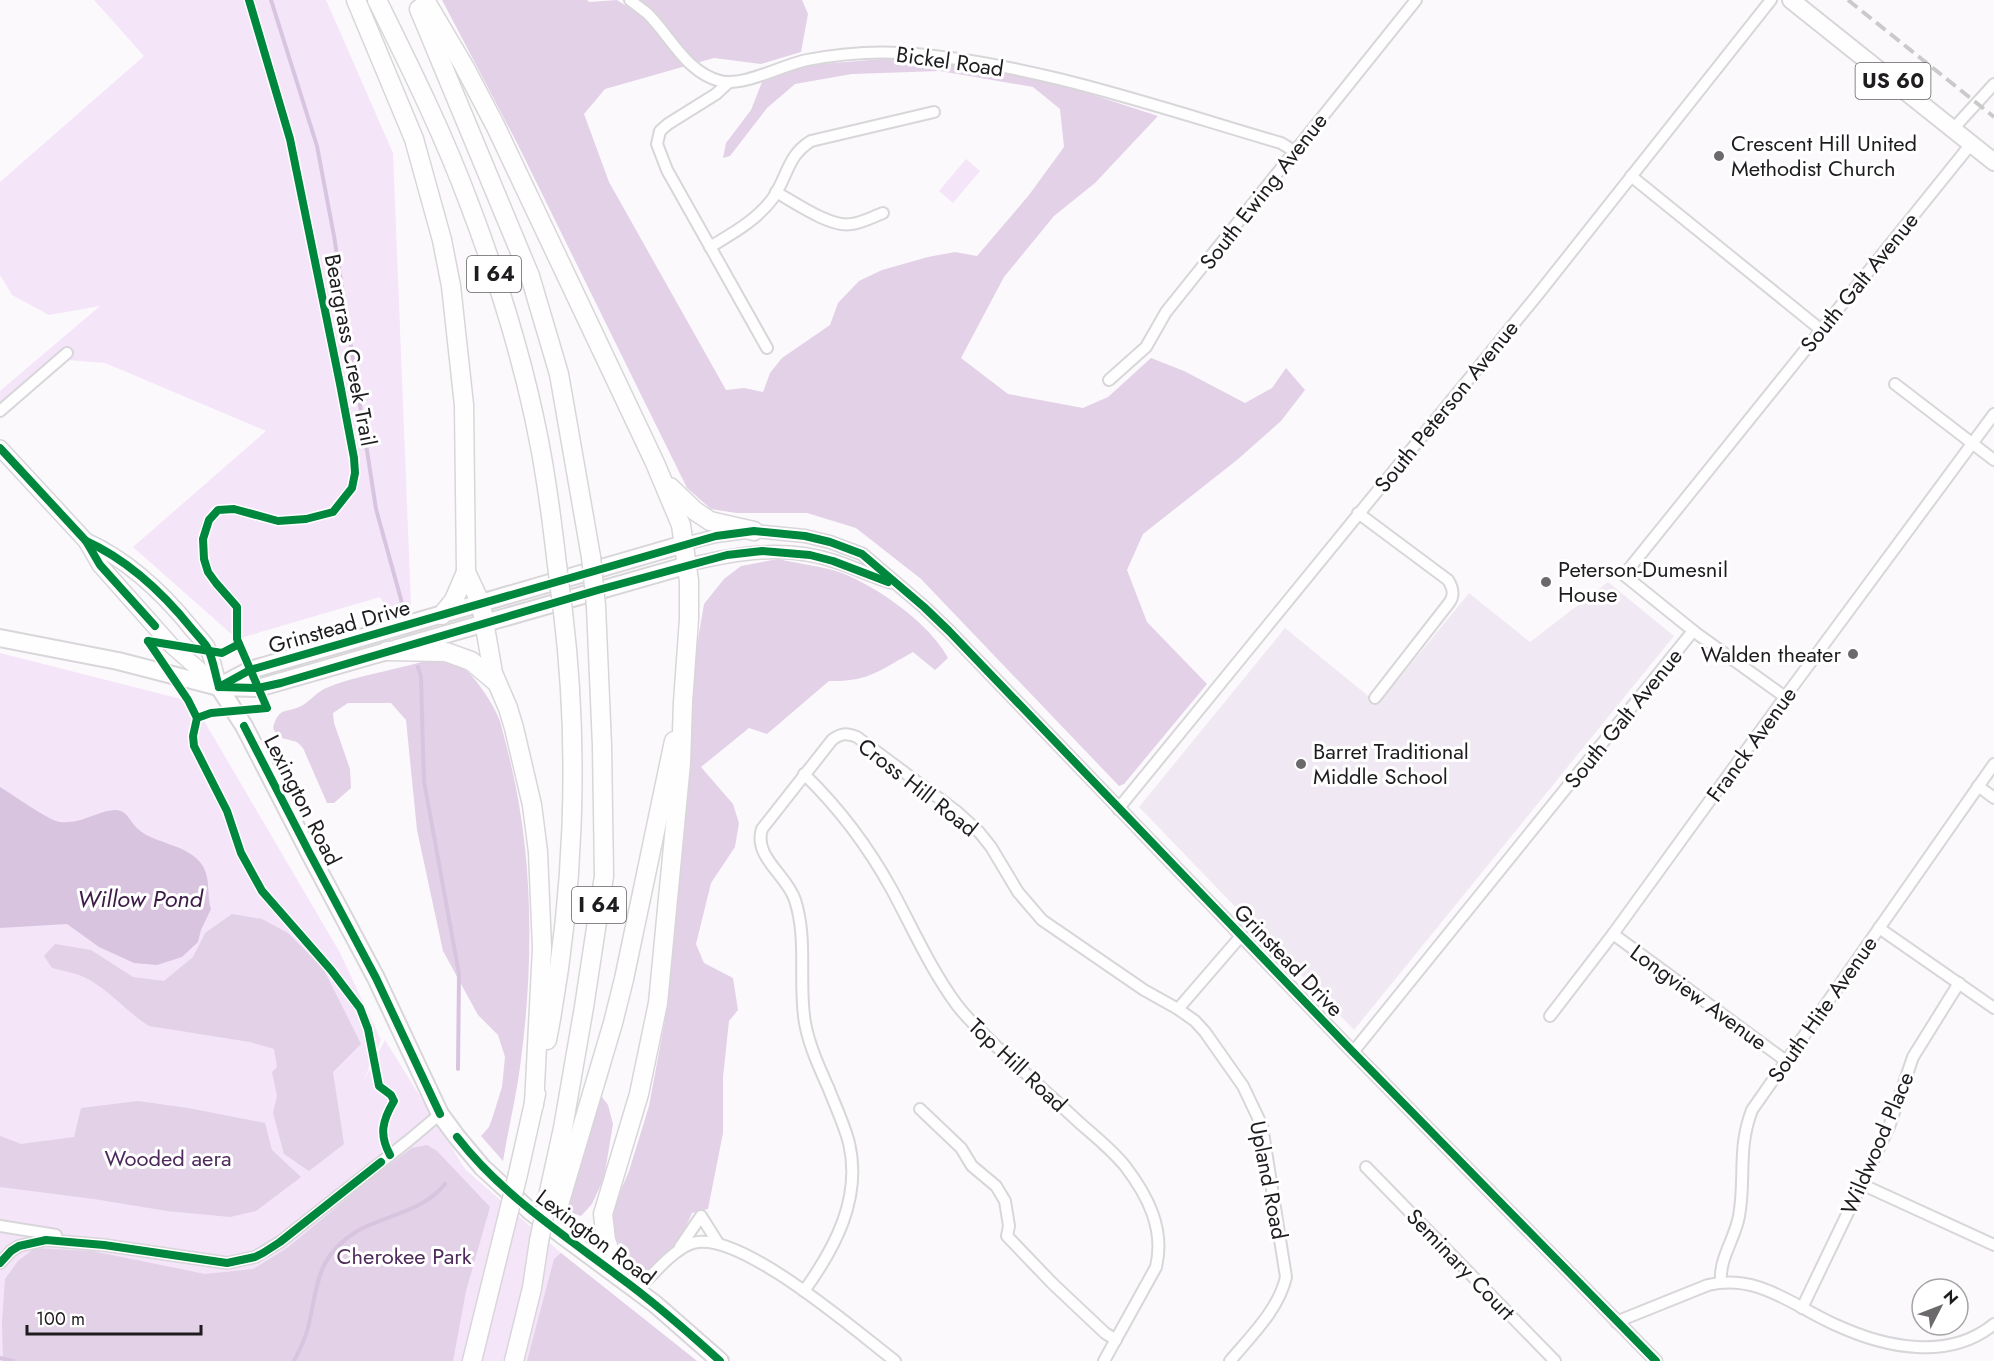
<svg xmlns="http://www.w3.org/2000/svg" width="1994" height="1361" font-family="Jost,sans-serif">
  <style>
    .built { fill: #f0e9f3 }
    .green { fill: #f4e5f9 }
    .forest { fill: #e2d1e7 }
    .water { fill: #d9c4e0 }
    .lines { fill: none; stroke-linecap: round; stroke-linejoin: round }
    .stream { stroke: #d9c4e0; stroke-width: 4 }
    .minor-casing { stroke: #d8d6d9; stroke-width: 14 }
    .tertiary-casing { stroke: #d8d6d9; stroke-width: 15 }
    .secondary-casing { stroke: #d8d6d9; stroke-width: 18 }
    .primary-casing { stroke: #d8d6d9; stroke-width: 20 }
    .motorway-casing { stroke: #d8d6d9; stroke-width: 21 }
    .minor { stroke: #fffeff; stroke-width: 10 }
    .tertiary { stroke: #fffeff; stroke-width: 12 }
    .secondary { stroke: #fffeff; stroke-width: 15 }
    .primary { stroke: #fffeff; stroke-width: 16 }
    .motorway { stroke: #fffeff; stroke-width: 18 }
    .rail { stroke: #cbcacb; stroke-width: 4; stroke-dasharray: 12 6; stroke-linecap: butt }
    .motorway-bridge-casing { stroke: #d8d6d9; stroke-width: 21; stroke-linecap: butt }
    .motorway-bridge { stroke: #fffeff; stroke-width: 18 }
    .cycleway-casing { stroke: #fff; stroke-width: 11 }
    .cycleway { stroke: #00873e; stroke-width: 8 }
    .poi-dot { fill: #6c696d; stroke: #fff; stroke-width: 2 }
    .labels { text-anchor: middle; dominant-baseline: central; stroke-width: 6; stroke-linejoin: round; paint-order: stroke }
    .shield { fill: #fff; stroke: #626062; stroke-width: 1.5 }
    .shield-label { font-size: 21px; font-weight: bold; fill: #1e1c1f }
    .street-label { font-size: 22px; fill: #1e1c1f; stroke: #fff }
    .poi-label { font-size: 22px; fill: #1e1c1f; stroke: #fff; text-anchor: start }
    .park-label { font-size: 22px; fill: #4e2a5a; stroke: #fff }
    .water-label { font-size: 24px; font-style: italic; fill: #3e1a48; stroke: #fff }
  </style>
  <rect width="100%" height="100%" fill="#fcf9fd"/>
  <polygon class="built" points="1608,582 1674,636 1354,1030 1139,807 1285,628 1378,704 1469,593 1530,642"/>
  <g class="green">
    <polygon points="94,0 326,0 393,153 411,605 387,610 380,597 237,639 133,547 266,431 105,363 67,360 0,418 0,391 100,306 49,315 12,295 0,275 0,182 144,56"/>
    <polygon points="966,159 980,171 953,203 939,191"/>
    <polygon points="0,653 193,702 339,951 381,1040 362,1084 385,1040 465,1169 561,1253 697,1361 0,1361"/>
  </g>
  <g class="forest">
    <polygon points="442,0 587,0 589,2 617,0 631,9 642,0 802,0 808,14 801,52 761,64 714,58 605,89 584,114 609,182 726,390 744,388 763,392 770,373 782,358 830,325 838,303 859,281 882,270 928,257 955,252 977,256 1029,195 1064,147 1060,109 1033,87 940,71 852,74 795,84 767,108 730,156 723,158 726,143 751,110 762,82 808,65 895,58 962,64 1050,81 1158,116 1095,183 1054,216 1004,277 961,358 1008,394 1083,408 1108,397 1151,358 1184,371 1245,403 1272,388 1286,368 1305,390 1281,421 1237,460 1143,534 1127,570 1147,622 1207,684 1124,784 1119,786 921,579 856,528 807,513 736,513 711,509 687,488 517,143"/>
    <path d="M778,559c21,5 44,7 64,14 36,14 88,51 106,85l-13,12 -22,-18c-33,18 -44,30 -84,29l-62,53 -18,-6 -48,39 32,37 6,19 -4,24 -24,36 -15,61 8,19 29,15 5,32 -9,11 -6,56v56l-15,76 -16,4c-10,24 -22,45 -45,58l-11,-3 -23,-33 -2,-17 3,-12 15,-35 20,-65 18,-97 28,-352 9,-53 20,-25 17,-13z"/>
    <path d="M425,661c13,1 28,0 39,8 12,8 31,38 36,52 3,11 6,23 9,35 25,100 25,209 11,311 -4,31 -12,63 -17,94l-22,-25 8,-9 3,-8 10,-32 3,-30 -7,-22 -20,-20 -35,-64 -26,-121 -11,-110 -15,-17h-43l-15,10 1,10 16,46 1,19 -17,15h-7l-24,-55 -6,-6 -19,-5 -5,-9c6,-23 14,-14 30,-23 8,-5 14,-13 23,-17 31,-13 66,-17 99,-27z"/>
    <path d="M232,914l30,5 26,14 35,35 38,76 -28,28 11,72 -35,27 -25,-17 -11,-41 4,-17 -5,-24 5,-5 -3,-18 -24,-7 -101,-16c-22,-14 -38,-34 -61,-47 -10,-6 -25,-8 -36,-11l-8,-12 11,-12 36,6 42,27 31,4 29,-24 12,-24z"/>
    <polygon points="602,1097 608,1105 613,1124 604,1178 592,1204 581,1216 567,1211 598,1100"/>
    <polygon points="138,1101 188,1108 265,1123 272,1150 301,1177 256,1211 230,1217 167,1211 94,1199 0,1187 0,1136 21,1144 74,1137 81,1108"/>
    <polygon points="427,1145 437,1151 490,1207 466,1291 453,1361 3,1361 2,1322 5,1279 18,1261 35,1248 92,1251 205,1274 253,1269 287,1248 369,1180 412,1148"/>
    <polygon points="561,1253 697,1361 527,1361 554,1259"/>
  </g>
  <path class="water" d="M0,787c12,7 49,34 60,35 23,2 34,-10 54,-12 13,-1 16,12 24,19 15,14 46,15 61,32 13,14 7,32 12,48l-10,21 -3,12 -16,15 -25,8 -23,-2 -35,-16 -32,-23 -67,4z"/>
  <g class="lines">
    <g class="stream">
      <polyline points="271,0 317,146 334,236 376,509 402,603"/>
      <polyline points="418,667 421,677 424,781 459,974 458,1069"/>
      <polyline points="0,1358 13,1361"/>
      <path d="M294,1361c5,-10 10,-19 13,-30 12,-44 6,-72 50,-100 29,-16 67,-20 88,-47"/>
    </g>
    <defs>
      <g id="minor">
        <path d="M630,0c6,5 12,9 18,14 23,23 38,58 72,67 24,6 62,-16 87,-21 31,-6 63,-9 95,-7 125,8 259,55 379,90l13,8"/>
        <polyline points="729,82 716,94 668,124 660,131 657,144 667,170 767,348"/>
        <polyline points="1953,129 1994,84"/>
        <polyline points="1631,176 1820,329"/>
        <path d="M776,192c18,10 55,36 75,32 11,-1 21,-7 32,-11"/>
        <path d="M710,247c23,-14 47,-27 63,-49 15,-22 14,-42 38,-57l123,-29"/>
        <polyline points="1109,380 1146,347 1166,312 1416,0"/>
        <polyline points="1895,384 1994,460"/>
        <polyline points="0,411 67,353"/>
        <path d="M1358,513l90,67c5,8 7,15 1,23l-74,95"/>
        <polyline points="1785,697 1696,633 1624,575 1971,144"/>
        <path d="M804,774c34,33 65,74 88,116 21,39 39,80 65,115 12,16 27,29 41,43 28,26 56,51 84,77 15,13 31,26 43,41 23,30 40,63 31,101l-52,94"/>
        <polyline points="1978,786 1994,798"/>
        <polyline points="1118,809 1539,293 1771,0"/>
        <polyline points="1879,928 1994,1008"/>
        <polyline points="1613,934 1786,1061"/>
        <polyline points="1178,1009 1241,936"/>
        <polyline points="1550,1016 1613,934 1785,697 1994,414"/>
        <polyline points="1353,1052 1693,631"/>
        <polyline points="920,1109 961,1148 972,1166 996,1186 1005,1201 1009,1226 1007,1236 1052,1283 1105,1333 1116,1340"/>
        <polyline points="1366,1167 1555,1361"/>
        <polyline points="1861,1184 1994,1245"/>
        <polyline points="0,1226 56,1235"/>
        <polyline points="680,1247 701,1216 718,1243"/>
        <polyline points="0,1263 11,1251 19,1246 46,1240 104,1245 227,1263 255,1257 280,1242 408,1141 440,1114"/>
        <path d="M1721,1282c-2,-24 14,-43 18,-66 7,-38 -2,-67 13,-106l242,-346"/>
        <path d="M637,1290c15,-14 36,-41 56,-47 46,-14 164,89 202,118"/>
        <path d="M804,1291c31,-43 58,-93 45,-148 -5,-19 -14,-38 -21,-56 -9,-20 -19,-42 -23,-64 -7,-40 3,-83 -10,-123 -8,-25 -42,-43 -33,-71l70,-89c9,-7 14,-7 25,-3l99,74 23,21 12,15 27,45 24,28 102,70 34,19 17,12 10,11 38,54 19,40 24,151c-7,32 -35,59 -56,84"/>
        <polyline points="1802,1308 1889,1127 1913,1057 1959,983"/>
        <path d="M1616,1322l92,-37c50,-12 85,21 128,40 50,23 113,36 158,-1"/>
      </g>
      <g id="tertiary">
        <polyline points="684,544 716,536 754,531 805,536 830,542 862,554 924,607 949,631 1353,1052 1656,1361"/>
        <path d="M688,565c48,-12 97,-20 146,-4 19,6 37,15 56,21"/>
      </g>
      <g id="secondary">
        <polyline points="0,448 86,541 100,565 171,645 219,687"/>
        <path d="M86,541c42,19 77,52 106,88 5,6 11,12 15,18 6,11 8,27 12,40"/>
      </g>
      <g id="primary">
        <polyline points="1791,0 1994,162"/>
        <polyline points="0,638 118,661 219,687 258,688 688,565"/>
        <polyline points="220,686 250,670 684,544"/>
        <polyline points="219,687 244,726 310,854 376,978 440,1114 457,1137 482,1167 531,1212 655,1304 720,1361"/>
      </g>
      <g id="motorway">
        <polyline points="356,0 414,139 442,240 451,286 464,405 466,572 481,604 493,673 508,708 514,728 532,805 538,852 542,948 534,1105"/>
        <path d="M377,0c33,67 66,133 92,203 35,92 64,188 78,285 4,26 7,51 10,77"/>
        <polyline points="425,0 464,66 495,125 655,463 681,525 689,581 689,619 683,702 681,763 658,1003 639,1094 603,1214 606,1240 618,1275"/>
        <polyline points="419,9 530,276 559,374 591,557"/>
        <polyline points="670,487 695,511 710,521 754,531"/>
        <polyline points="442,615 454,600 466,572"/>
        <polyline points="387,651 446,652 471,661 496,682"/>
        <path d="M547,1040c27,-138 33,-288 16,-428"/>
        <polyline points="518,1174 536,1094"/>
        <polyline points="547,1201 563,1128 584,1007 604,876 602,746 596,606"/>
        <polyline points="558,1208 613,1023 624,979 674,741"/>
        <polyline points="472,1361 507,1219"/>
        <polyline points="514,1361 532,1288 539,1241"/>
      </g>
    </defs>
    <use href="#minor" class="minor-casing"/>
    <use href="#tertiary" class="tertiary-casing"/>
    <use href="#secondary" class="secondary-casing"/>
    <use href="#primary" class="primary-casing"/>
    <use href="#motorway" class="motorway-casing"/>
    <use href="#minor" class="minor"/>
    <use href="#tertiary" class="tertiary"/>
    <use href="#secondary" class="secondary"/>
    <use href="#primary" class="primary"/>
    <use href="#motorway" class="motorway"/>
    <polyline class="rail" points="1848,0 1994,117"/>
    <defs>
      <g id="motorway-bridge">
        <polyline points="591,557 596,606"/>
        <polyline points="557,565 563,612"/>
        <polyline points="507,1219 518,1174"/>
        <polyline points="539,1241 547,1201"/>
      </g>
    </defs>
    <use href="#motorway-bridge" class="motorway-bridge-casing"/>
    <use href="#motorway-bridge" class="motorway-bridge"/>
    <defs>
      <g id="cycleway">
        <path d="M249,0l41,139 50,245 14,74 1,15 -3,15 -19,24 -27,7 -28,2 -44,-12 -16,1 -9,10 -6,19 1,20 4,13 8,11 21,24v32l30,69 -56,5 -14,5 -4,18 1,10 33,65 14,42 21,38 69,79 29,38 8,21 11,57 12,9 3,6c-12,20 -15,34 -4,54"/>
        <polyline points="0,448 86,541 100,565 155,626"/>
        <path d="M86,541c42,19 77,52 106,88 5,6 11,12 15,18 6,11 8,27 12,40"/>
        <polyline points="148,641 222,653 239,644"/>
        <polyline points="148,641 188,700 197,718"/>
        <polyline points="219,687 250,670 716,536 754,531 805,536 830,542 862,554 924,607 949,631 1353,1052 1656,1361"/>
        <polyline points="219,687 258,688 281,683 598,590 727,555 762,551 810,555 833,561 888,582"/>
        <polyline points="244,726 310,854 376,978 440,1114"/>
        <path d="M457,1137c44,57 104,96 161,139 36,26 69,55 102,85"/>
        <polyline points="0,1263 11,1251 19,1246 46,1240 104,1245 227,1263 255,1257 263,1253 280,1242 381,1162"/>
      </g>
    </defs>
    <use href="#cycleway" class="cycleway-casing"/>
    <use href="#cycleway" class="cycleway"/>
  </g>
  <g class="poi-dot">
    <circle cx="1719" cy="156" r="6"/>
    <circle cx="1546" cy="582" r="6"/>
    <circle cx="1853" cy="654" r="6"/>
    <circle cx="1301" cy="764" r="6"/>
  </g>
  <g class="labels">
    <g class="shield">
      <rect x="1855.5" y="63" width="75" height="36" rx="4.5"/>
      <rect x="467" y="256" width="54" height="36" rx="4.5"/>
      <rect x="572" y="887" width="54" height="36" rx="4.5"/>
    </g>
    <g class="shield-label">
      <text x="1893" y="81">US 60</text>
      <text x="494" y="274">I 64</text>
      <text x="599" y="905">I 64</text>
    </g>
    <g class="street-label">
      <text transform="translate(950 61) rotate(8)">Bickel Road</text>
      <text transform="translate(1263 191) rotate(-52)">South Ewing Avenue</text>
      <text transform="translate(1859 282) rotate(-51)">South Galt Avenue</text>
      <text transform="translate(351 350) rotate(79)">Beargrass Creek Trail</text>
      <text transform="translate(1446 406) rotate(-51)">South Peterson Avenue</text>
      <text transform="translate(339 626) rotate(-16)">Grinstead Drive</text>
      <text transform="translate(1623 718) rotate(-51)">South Galt Avenue</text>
      <text transform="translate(1751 744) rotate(-54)">Franck Avenue</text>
      <text transform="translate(918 787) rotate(38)">Cross Hill Road</text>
      <text transform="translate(303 800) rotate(63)">Lexington Road</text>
      <text transform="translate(1289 960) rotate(46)">Grinstead Drive</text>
      <text transform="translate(1699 997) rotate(36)">Longview Avenue</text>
      <text transform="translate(1822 1009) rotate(-55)">South Hite Avenue</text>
      <text transform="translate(1018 1065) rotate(43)">Top Hill Road</text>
      <text transform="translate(1877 1143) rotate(-67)">Wildwood Place</text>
      <text transform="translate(1269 1180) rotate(79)">Upland Road</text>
      <text transform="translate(596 1237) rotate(37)">Lexington Road</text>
      <text transform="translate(1461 1264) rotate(46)">Seminary Court</text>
    </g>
    <g class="poi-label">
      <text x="1731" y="143">Crescent Hill United<tspan x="1731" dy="25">Methodist Church</tspan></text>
      <text x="1558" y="569">Peterson-Dumesnil<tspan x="1558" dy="25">House</tspan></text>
      <text x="1841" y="654" text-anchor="end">Walden theater</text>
      <text x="1313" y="751">Barret Traditional<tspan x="1313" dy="25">Middle School</tspan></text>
    </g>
    <g class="park-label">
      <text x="168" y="1158">Wooded aera</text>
      <text x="404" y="1256">Cherokee Park</text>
    </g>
    <g class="water-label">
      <text x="140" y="898">Willow Pond</text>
    </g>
  </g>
  <g transform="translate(1940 1307) rotate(48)"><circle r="28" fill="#ffffff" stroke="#a5a4a5" stroke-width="1.5"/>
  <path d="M0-4.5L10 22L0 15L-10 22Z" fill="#6c696d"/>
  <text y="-9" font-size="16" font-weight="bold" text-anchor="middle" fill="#1e1c1f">N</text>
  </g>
  <path d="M27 1325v9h174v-9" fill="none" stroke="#1e1c1f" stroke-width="3"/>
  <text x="36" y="1325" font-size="18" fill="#1e1c1f" stroke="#ffffff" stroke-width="4.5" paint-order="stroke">100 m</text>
</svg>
